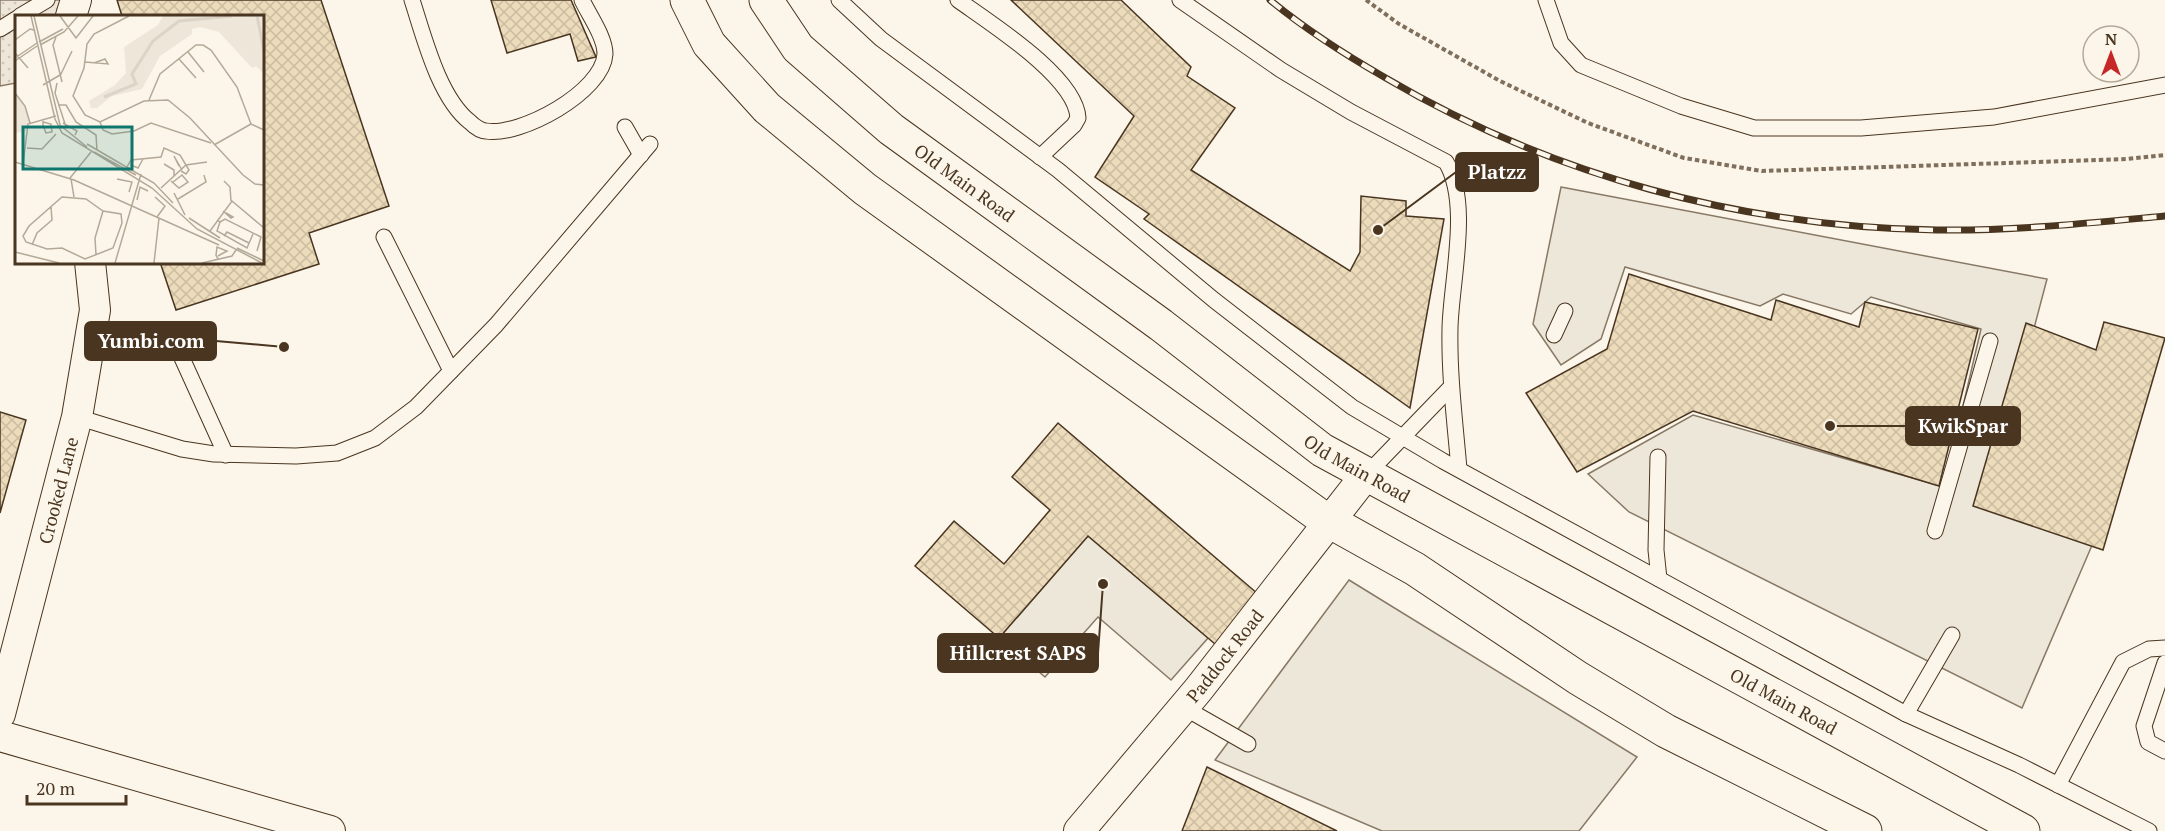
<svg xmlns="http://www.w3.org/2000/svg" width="2165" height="831" font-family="'PT Serif',serif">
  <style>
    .park { fill: url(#park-dots); stroke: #887966; stroke-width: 1.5 }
    .parking { fill: #ede7d9; stroke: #887966; stroke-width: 1.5 }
    .building { fill: url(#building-cross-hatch); stroke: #4a3520; stroke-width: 1.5 }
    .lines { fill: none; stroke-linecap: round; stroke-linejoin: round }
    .service-casing { stroke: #4a3520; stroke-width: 17 }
    .minor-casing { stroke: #4a3520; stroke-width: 32 }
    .secondary-casing { stroke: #4a3520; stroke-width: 35 }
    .path { stroke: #7f6f5c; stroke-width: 4; stroke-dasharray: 4.5 3; stroke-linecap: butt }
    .service { stroke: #fbf6e9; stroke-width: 15 }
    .minor { stroke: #fbf6e9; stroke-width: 30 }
    .secondary { stroke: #fbf6e9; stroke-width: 33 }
    .rail-casing { stroke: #4a3520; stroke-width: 7 }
    .rail { stroke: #fbf6e9; stroke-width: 4.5; stroke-dasharray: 14; stroke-linecap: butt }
    .labels { text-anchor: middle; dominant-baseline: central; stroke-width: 4.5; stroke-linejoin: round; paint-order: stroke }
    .street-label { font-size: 18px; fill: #4a3520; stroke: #fbf6e9 }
    .inset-river { fill: none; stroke: #dcd4c6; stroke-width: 3 }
    .inset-road { fill: none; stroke: #b4a999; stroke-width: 1.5 }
    .view { fill: #0f766e; fill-opacity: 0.15; stroke: #0f766e; stroke-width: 3 }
    .inset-edge { fill: none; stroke: #4a3520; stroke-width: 3 }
    .leader { fill: none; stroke: #4a3520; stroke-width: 2 }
    .callout-dot { fill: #4a3520; stroke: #fbf6e9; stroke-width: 2 }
    .callout { fill: #4a3520; stroke: #4a3520; stroke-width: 2 }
    .callout-label { font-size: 20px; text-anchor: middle; font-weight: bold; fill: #fff }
  </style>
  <defs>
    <pattern id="park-dots" width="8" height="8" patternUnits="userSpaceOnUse" patternTransform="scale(1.5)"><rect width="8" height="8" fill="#ede6d9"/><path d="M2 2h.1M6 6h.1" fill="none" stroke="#cdc6ba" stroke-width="1.8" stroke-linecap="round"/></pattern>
    <pattern id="building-cross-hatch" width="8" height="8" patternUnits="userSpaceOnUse" patternTransform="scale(1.5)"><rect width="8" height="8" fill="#ecdcbc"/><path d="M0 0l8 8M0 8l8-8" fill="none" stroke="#ccbda1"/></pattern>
  </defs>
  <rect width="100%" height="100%" fill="#fbf6e9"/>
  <polygon class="park" points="0,0 76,0 71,16 16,16 16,83 0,86"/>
  <g class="parking">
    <polygon points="1561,187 2047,279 1989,499 2093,543 2022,708 1629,512 1588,474 1693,415 1944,487 1981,329 1871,297 1851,314 1783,294 1760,306 1625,267 1601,339 1561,365 1533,324"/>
    <polygon points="1088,536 1208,638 1171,680 1098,617 1045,677 999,638"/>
    <polygon points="1349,580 1637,757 1579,831 1382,831 1215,760"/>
  </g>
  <g class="building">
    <polygon points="117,0 321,0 389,206 309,233 319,264 176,310 160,262 262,262 262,16 122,16"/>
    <polygon points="491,0 571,0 596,57 578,61 570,34 507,53"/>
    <polygon points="1011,0 1121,0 1191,67 1187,76 1235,108 1191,170 1350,271 1360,252 1361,196 1406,201 1406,216 1444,219 1410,408 1144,219 1149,214 1095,177 1134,116"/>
    <polygon points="1629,274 1771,320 1776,300 1859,327 1865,302 1978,329 1939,486 1693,411 1577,472 1526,393 1607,349"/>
    <polygon points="2104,322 2165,338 2103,550 1973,506 2026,323 2096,350"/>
    <polygon points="0,412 26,420 0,513"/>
    <polygon points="1058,423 1258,594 1215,644 1088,536 999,638 915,566 954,521 1004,564 1050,510 1012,477"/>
    <polygon points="1207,767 1337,831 1182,831"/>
  </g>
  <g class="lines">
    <defs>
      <g id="service">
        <path d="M412,0c12,37 27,98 58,122 4,4 11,9 16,9 34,6 117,-39 119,-77 0,-17 -16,-39 -23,-54"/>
        <polyline points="839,0 881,39 1058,170 1214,300 1352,407 1443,461 1906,714 2019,765 2149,831"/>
        <path d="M958,0c32,23 118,77 120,118l-4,7 -34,32"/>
        <path d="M1180,0l101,70 70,42 95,50c25,41 5,119 4,166 -1,48 5,94 9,141"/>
        <polyline points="1546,0 1561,43 1581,65 1681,106 1754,128 1861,128 1994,117 2165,85"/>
        <polyline points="20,16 47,0"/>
        <polyline points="0,29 16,19"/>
        <polyline points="625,127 641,155"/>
        <polyline points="384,237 451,371"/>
        <polyline points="1554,335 1565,311"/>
        <polyline points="182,358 226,455"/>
        <polyline points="77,417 182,449 214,454 296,456 337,453 375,438 416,407 496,325 650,144"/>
        <polyline points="1658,457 1656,550 1659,579"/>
        <polyline points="1365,476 1450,388"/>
        <polyline points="1935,531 1990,341"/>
        <polyline points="2165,663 2144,726 2148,742 2165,751"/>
        <polyline points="1183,707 1248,744"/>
        <polyline points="1906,714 1952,635"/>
        <polyline points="2058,785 2123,662 2149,649 2165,648"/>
      </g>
      <g id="minor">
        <polyline points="71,16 76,0"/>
        <path id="s1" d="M0,714l77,-297 18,-107 -5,-48"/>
        <polyline points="0,736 330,831"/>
        <path id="s2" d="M1079,831l119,-141 167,-214"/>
      </g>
      <g id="secondary">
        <polyline points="687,0 709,44 767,108 865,189 1320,516 1415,569 1578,678 1666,731 1865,831"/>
        <path id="s3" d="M766,0l32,48 93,81 270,196 161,125 701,381"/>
      </g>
    </defs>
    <use href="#service" class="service-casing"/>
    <use href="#minor" class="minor-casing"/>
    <use href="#secondary" class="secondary-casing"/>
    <polyline class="path" points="1366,0 1399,24 1500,81 1588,123 1684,158 1762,171 2127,159 2165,155"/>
    <use href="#service" class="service"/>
    <use href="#minor" class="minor"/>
    <use href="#secondary" class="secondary"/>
    <defs>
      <path id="rail" d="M1270,0c35,29 74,54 114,77 168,99 358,150 553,153 76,1 152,-7 228,-14"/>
    </defs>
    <use href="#rail" class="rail-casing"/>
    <use href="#rail" class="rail"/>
  </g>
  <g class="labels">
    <g class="street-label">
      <text stroke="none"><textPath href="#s3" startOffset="272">Old Main Road</textPath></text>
      <text stroke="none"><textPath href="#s3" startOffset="758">Old Main Road</textPath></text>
      <text stroke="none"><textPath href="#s1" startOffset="231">Crooked Lane</textPath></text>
      <text stroke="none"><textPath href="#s2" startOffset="228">Paddock Road</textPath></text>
      <text stroke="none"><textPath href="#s3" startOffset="1244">Old Main Road</textPath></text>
    </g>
  </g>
  <g transform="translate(15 15)">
    <rect width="249" height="249" fill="#fbf6e9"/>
    <path d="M148,1h101v58l-8,-8 -4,2 -33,-36 -19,-5 -8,2v5l-32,22 -18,33 -30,7 -15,12h-6l-2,-7 26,-16 11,-12 -2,-26 34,-22zM0,78l10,13 5,17 -4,8 -11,2z" fill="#ede6d9"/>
    <path class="inset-river" d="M242,1l7,35M89,82l32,-13 -4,-10 21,-33 26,-20 53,-5"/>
    <path class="inset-road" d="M16,1l24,103 7,14 90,55 45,41 65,34M19,1l26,109 27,22M45,1l16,22 17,-22M114,1l-35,18 -7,10 -3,24 -11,28 12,19 15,7 44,-21 24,-1 22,18 53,57 12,9 9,1M41,22l-3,8 9,37M0,25l15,-11 4,1M24,27l24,-13M25,30l24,-13 14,-16M173,37l16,20M0,38l13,15M0,43l22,-15M164,44l17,19M0,46l22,-15M70,47l23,2 -3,-5 -11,4M45,61l12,-25M42,68l-2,10 11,34M28,70l17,-10M0,78l10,13 5,17M134,85l11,-26 36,-29h7l8,5 26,37 14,37 13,6M43,90h8l10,17 20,13 1,16M28,104v6l3,8 6,-1 -1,-8 -8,-2M85,107l3,8 9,4 22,-3 17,-8 60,20M48,108l14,8 -2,4M72,129l67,39 19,20M199,130l37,-21M12,133l15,1 14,-15M79,137l42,23M118,145l-2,5 7,3 5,-9M0,147l59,18 145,65M8,149l5,-40 28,-8M149,149l10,6v7M164,151l-5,-10 8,14M112,152l4,-7 30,-3 3,-9 16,7 9,15 -3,4 -5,-3M55,163l21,-26M56,164l3,18M102,164l15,3 -3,10M156,166l8,7 9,-6 -6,-7 -9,7M209,166l6,6 1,14M146,173l25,-23 21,-3M159,178l11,22M47,182l24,2 17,12 18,3 1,9 -9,25 -28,11 -23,-11 -15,1 -21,-7 -3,-6 6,-10zM140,182l10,9 -8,11M163,184l28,-17 -2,-7M122,185l3,-13 8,4M208,196l8,7 2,-1 -7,-4M174,203l31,20M202,205l3,2 -3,9 30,17 6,-14M205,207l5,-3 36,18 -4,14M195,216l22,-30 32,27M209,221l3,-4 22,11M17,230l5,-12 15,-13 -1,-13M222,233l27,13M0,237l44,11M81,240l-1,-17 8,-27M203,241l9,-5 -10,-4 -1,8 2,4M100,248l26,-89M139,248l5,-45M187,248l30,-7 4,-6"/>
    <path class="view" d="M8,112h109v42h-109z"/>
    <rect width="249" height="249" class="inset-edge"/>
  </g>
  <path class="leader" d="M1378 230L1456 172M284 347L216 341M1830 426L1906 426M1103 584L1098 653"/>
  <g class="callout-dot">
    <circle cx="1378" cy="230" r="6"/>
    <circle cx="284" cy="347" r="6"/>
    <circle cx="1830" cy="426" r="6"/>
    <circle cx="1103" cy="584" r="6"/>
  </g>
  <g class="callout">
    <rect x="1456" y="153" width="82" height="38" rx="6"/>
    <rect x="85" y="322" width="131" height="38" rx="6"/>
    <rect x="1906" y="407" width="114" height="38" rx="6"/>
    <rect x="938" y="634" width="160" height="38" rx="6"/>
  </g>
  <g class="callout-label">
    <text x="1497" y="179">Platzz</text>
    <text x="151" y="348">Yumbi.com</text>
    <text x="1963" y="433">KwikSpar</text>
    <text x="1018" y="660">Hillcrest SAPS</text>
  </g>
  <g transform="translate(2111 54)"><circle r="28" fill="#fbf6e9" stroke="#b4a999" stroke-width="1.5"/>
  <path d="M0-4.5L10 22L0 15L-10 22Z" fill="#c62828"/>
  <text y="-9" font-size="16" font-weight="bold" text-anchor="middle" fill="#4a3520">N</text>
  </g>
  <path d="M27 795v9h99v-9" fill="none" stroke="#4a3520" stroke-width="3"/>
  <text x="36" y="795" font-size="18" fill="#4a3520" stroke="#fbf6e9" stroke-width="4.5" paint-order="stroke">20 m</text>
</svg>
